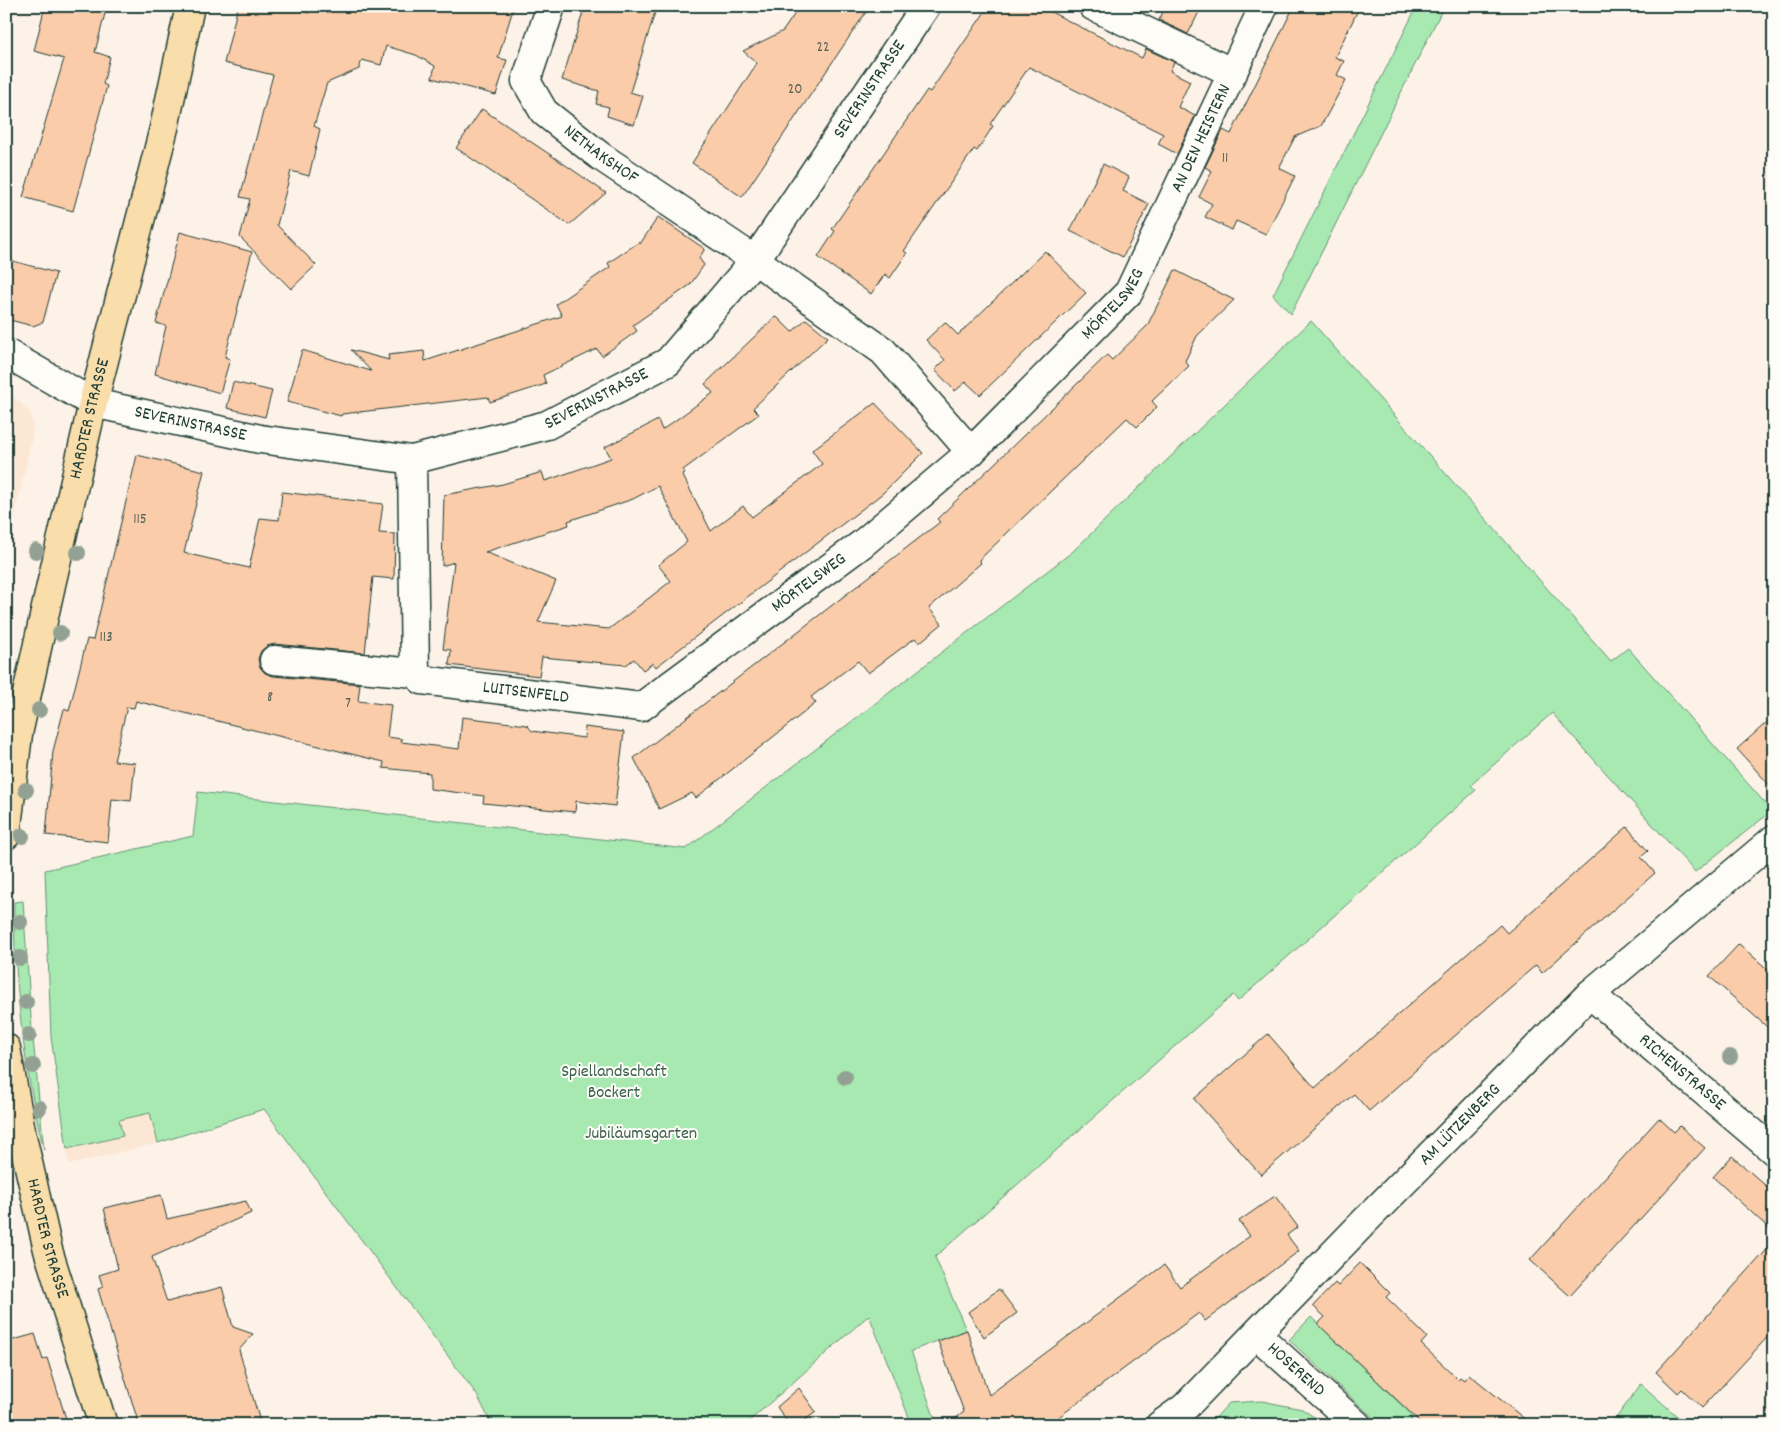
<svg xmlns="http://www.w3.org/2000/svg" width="1780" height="1431" font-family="Dekko,sans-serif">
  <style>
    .built { fill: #fce7d5 }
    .green { fill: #a8e9b2; stroke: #649373 }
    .building { fill: #fbccaa; stroke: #1f3d34; fill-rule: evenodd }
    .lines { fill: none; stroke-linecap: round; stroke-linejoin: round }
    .minor-casing { stroke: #1f3d34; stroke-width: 31 }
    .major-casing { stroke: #1f3d34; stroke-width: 31 }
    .minor { stroke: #fdfcf7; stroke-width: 28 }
    .major { stroke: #f9ddab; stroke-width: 28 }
    .tree { fill: #92a193 }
    .labels { text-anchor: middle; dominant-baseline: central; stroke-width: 4; stroke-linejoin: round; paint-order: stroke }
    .number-label { font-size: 15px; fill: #566152 }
    .street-label { font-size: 18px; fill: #1f3d34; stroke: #fdfcf7 }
    .park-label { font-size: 18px; fill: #3a5f4d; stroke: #fdfcf7 }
  </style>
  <rect width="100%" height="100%" fill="#fdf2e8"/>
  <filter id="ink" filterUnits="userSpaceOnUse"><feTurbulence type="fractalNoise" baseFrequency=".02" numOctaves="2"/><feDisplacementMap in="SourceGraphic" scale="10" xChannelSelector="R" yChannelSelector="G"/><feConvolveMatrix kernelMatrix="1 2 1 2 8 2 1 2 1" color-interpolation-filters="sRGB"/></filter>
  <g filter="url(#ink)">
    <g class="built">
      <polygon points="6,394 20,402 31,414 33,433 6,557"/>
      <polygon points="151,1113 158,1143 69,1165 67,1149 122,1136 119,1120"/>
    </g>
    <g class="green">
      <polygon points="1417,6 1444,6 1291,314 1273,295"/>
      <polygon points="1311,321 1611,661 1628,648 1772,811 1695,872 1552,713 1471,785 1476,790 1238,1001 1233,995 935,1257 966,1330 911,1351 937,1425 912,1425 869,1315 745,1425 492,1425 477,1395 264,1109 158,1143 150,1113 119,1120 123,1136 67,1149 51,1037 45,870 193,836 198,792 686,849 1072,552"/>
      <path d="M23,901l8,117 13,132c-20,-81 -30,-165 -30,-248z"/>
      <polygon points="1311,1317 1412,1415 1411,1425 1381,1425 1289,1340"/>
      <polygon points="1641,1384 1687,1425 1611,1425"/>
      <polygon points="1262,1401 1302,1409 1326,1425 1209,1425 1229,1403"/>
    </g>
    <g class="building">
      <polygon points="45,6 107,6 95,52 110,57 103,84 107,86 73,211 23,197 64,59 34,51"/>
      <polygon points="238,6 283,6 309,13 311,6 514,6 498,58 507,60 496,95 432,78 435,66 416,55 386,46 381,65 362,60 359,69 327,83 314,126 320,129 309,176 291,171 277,225 316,265 291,289 240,237 250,199 240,197 273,75 224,63"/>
      <polygon points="585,6 657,6 630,92 643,96 634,125 607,116 609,107 596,104 599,91 562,80"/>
      <polygon points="800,6 870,6 742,197 692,163 757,63 743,51 783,31"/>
      <polygon points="989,6 1039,6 1142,58 1146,49 1174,62 1170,71 1190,81 1178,107 1195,116 1177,154 1158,144 1163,134 1029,67 990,124 993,126 977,151 974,149 904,251 907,253 890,278 885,274 871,294 818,257 835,231 832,229 927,90 930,92"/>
      <polygon points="1166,6 1202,6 1188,34 1159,20"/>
      <polygon points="1294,6 1360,6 1335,57 1344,61 1337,75 1346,80 1321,126 1295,137 1279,168 1295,176 1266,234 1236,221 1232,230 1205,217 1212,204 1199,197 1212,171 1205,167 1223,130 1231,134"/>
      <polygon points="482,109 570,168 606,193 569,225 552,213 456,148"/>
      <polygon points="1103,164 1129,177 1123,191 1149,204 1123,257 1070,231"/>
      <polygon points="658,217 705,249 699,258 704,265 690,285 633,325 637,331 602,356 597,349 543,375 546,384 490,402 488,397 342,414 341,416 287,402 302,350 371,371 351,350 389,360 388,355 424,351 425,361 562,316 556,304 610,267 608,263 639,242 640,244"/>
      <polygon points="180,232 252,252 225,357 230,359 220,393 155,374 166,326 156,323"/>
      <polygon points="1045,251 1086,293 980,395 966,382 955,391 935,370 945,360 926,340 945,322 958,335"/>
      <polygon points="6,259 56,273 43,322 33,326 6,319"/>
      <polygon points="1175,270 1234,300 1197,336 1185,361 1189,366 1152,401 1157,407 1137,427 1127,418 979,560 981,563 929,608 942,624 919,643 915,638 868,673 858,661 811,697 816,703 696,798 692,793 659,809 634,758 940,522 937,519 1107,355 1112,360 1147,326"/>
      <path d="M776,316l16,16 14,-13 22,18 -75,71 6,6 -76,56 2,3 -3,1 29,57 32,-25 9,11 70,-53 -10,-14 63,-47 48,50 -40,40 -227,174 -3,-4 -10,7 -9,-11 -8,6 -84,-8 -3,19 -90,-11 2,-15 -8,-1 11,-87 -12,4 2,-71 59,-11 39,-12 3,9 66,-23 -6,-11 53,-27 4,10 51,-37 -8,-9zM658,486l29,56 -29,23 13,16 -62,48 -71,-7 18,-41 -71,-29 84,-27 -1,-4 65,-22z"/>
      <polygon points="233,382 272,391 265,417 227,408"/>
      <polygon points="137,455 204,471 184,553 249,568 260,518 279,520 282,492 383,504 379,533 395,534 394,579 373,577 365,653 275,644 267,646 261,651 258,659 260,667 265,673 273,676 360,684 358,701 391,705 387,737 402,739 401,742 459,749 462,717 527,725 532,731 584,738 585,727 624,732 615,806 576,801 575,812 483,803 484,796 430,789 430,773 383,768 384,762 136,701 134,708 127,707 114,761 135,763 131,801 112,799 108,842 46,835 53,751 64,709 69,711 87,639 93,640"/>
      <polygon points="1774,716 1774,790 1737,749"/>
      <polygon points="1627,827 1648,851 1641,857 1655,873 1542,973 1536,965 1369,1111 1354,1094 1261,1175 1194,1099 1268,1034 1315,1088 1500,925 1507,933"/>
      <polygon points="1739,944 1774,975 1774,1033 1709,976"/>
      <polygon points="1659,1118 1674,1132 1680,1126 1705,1148 1570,1296 1530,1260"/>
      <polygon points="1732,1156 1774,1193 1774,1233 1713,1177"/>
      <polygon points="161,1195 167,1219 246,1201 251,1213 152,1257 167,1302 222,1287 233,1327 253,1334 239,1350 261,1425 139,1425 98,1289 103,1287 99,1275 118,1269 104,1208"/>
      <polygon points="1275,1196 1298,1227 1287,1235 1299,1251 1205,1321 1199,1313 1048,1425 947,1425 964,1412 938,1341 967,1330 989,1395 1164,1265 1180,1287 1250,1236 1239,1221"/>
      <polygon points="1774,1242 1774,1330 1702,1408 1682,1389 1678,1393 1656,1372"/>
      <polygon points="1360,1263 1390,1293 1386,1297 1427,1337 1421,1344 1458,1379 1460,1377 1464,1380 1469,1374 1532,1425 1423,1425 1318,1324 1325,1317 1313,1306 1335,1283 1338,1286"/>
      <polygon points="999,1289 1017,1313 984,1337 968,1312"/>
      <polygon points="35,1334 43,1360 47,1358 68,1425 6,1425 6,1342"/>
      <polygon points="799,1388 816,1412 798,1425 789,1425 777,1407"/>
    </g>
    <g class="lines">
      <defs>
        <g id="minor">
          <path id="s1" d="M551,6l-25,75 18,31 56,44 155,104 128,91 88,101"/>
          <polyline points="1093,6 1233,73"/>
          <path id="s2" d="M6,353l87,50 167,36 152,21 135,-35 121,-63 87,-102 171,-254"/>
          <polyline points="412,460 415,673"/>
          <path id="s3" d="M274,660l141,13 7,7 219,27 221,-163 109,-92 158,-160 135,-286"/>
          <path id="s4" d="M1590,994l184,157"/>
          <path id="s5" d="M1257,1335l100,90"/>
          <path id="s6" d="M1160,1425l25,-18 180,-186 225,-227 184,-155"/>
        </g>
        <g id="major">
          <path id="s7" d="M6,835l12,-101 33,-149 42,-182 71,-275 26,-122"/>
          <path id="s8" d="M6,1048l16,88 26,114 55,175"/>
        </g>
      </defs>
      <use href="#minor" class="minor-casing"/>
      <use href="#major" class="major-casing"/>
      <use href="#minor" class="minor"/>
      <use href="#major" class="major"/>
    </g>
    <g class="tree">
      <circle cx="36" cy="551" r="8"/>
      <circle cx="78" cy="553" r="8"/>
      <circle cx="60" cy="633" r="8"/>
      <circle cx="39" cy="710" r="8"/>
      <circle cx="26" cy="790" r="8"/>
      <circle cx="22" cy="836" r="8"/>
      <circle cx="20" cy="922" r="8"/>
      <circle cx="20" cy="958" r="8"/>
      <circle cx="26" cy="1002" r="8"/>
      <circle cx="29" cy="1035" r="8"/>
      <circle cx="1730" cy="1057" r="8"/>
      <circle cx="33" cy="1066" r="8"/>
      <circle cx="845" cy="1077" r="8"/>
      <circle cx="39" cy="1108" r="8"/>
    </g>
  </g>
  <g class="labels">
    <g class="number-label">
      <text x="823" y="48">22</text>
      <text x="795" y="90">20</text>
      <text x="1225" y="159">11</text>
      <text x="140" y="520">115</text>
      <text x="106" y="638">113</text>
      <text x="270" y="698">8</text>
      <text x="348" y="704">7</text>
    </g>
    <g class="street-label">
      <text stroke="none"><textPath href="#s2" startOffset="1040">SEVERINSTRASSE</textPath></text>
      <text stroke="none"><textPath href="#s3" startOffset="1184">AN DEN HEISTERN</textPath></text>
      <text stroke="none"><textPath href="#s1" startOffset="186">NETHAKSHOF</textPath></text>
      <text stroke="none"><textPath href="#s3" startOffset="995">MÖRTELSWEG</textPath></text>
      <text stroke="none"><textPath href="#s2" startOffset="620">SEVERINSTRASSE</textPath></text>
      <text stroke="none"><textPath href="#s7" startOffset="425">HARDTER STRASSE</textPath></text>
      <text stroke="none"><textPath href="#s2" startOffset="200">SEVERINSTRASSE</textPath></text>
      <text stroke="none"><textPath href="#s3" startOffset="581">MÖRTELSWEG</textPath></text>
      <text stroke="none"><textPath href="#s3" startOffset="256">LUITSENFELD</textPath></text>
      <text stroke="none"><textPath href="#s4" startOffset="121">RICHENSTRASSE</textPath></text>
      <text stroke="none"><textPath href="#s6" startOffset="425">AM LÜTZENBERG</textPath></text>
      <text stroke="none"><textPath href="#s8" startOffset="195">HARDTER STRASSE</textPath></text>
      <text stroke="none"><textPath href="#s5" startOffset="52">HOSEREND</textPath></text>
    </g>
    <g class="park-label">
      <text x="614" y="1072">Spiellandschaft<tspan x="614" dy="21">Bockert</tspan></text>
      <text x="641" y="1134">Jubiläumsgarten</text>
    </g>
  </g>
  <rect width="1780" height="1431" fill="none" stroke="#fdfcf7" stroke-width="25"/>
  <rect x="12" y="12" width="1755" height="1406" fill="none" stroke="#1f3d34" stroke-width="2" filter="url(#ink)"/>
</svg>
